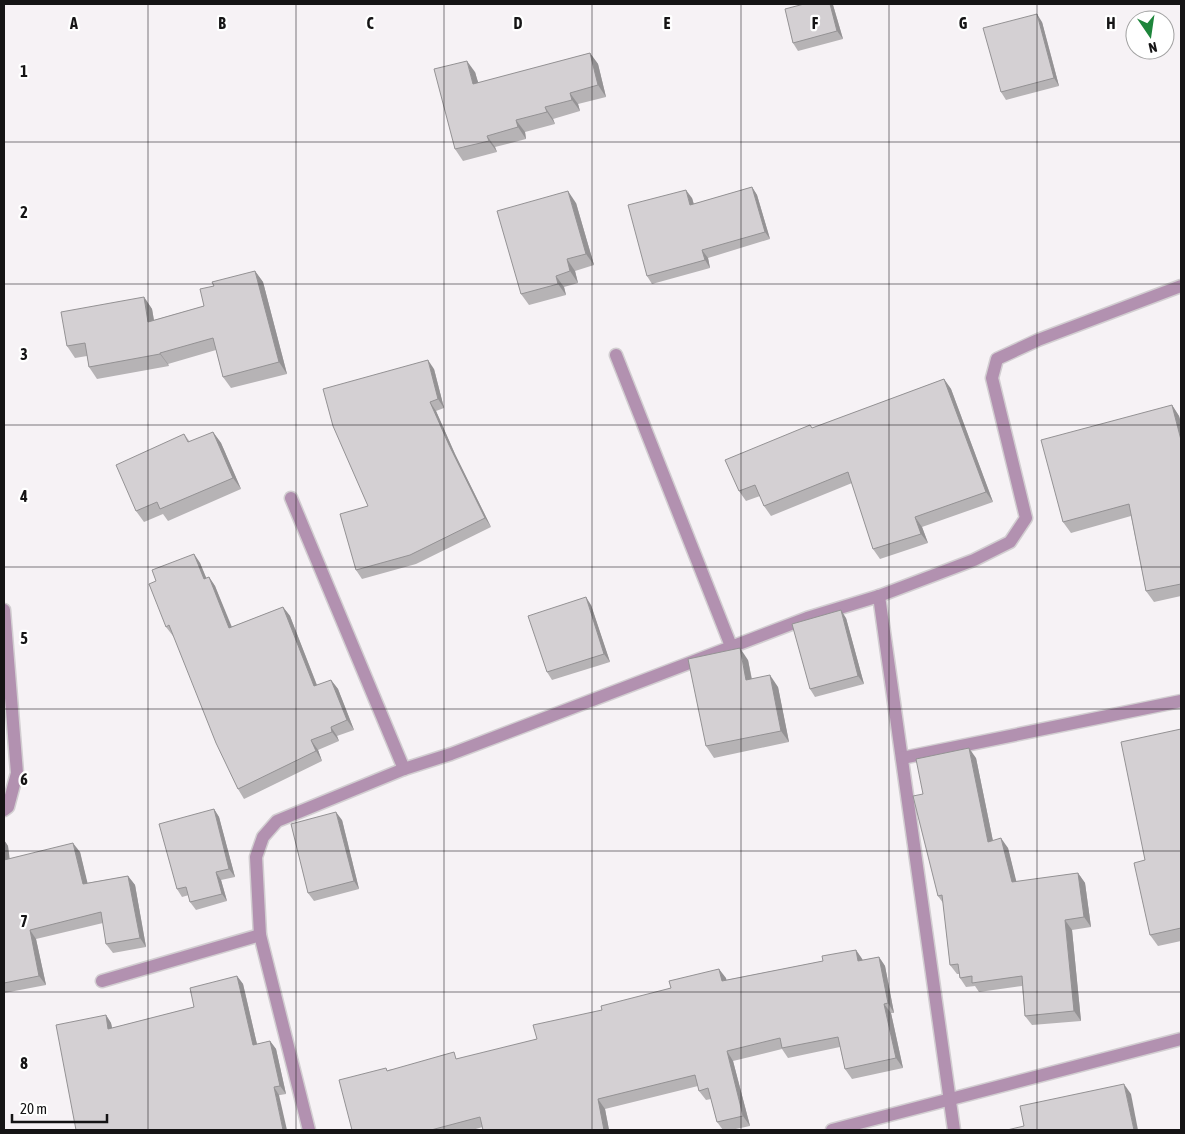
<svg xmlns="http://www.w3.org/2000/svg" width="1185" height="1134" font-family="'Asap Condensed',sans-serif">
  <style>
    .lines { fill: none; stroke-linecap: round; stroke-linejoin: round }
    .minor-casing { stroke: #d2ced1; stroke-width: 15 }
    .minor { stroke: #b291b0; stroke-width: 12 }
    .wall { fill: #b6b3b5 }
    .shaded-wall { fill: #949294 }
    .building { fill: #d4d0d3; stroke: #949294 }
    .grid { fill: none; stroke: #151415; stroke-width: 1; stroke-opacity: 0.55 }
    .grid-label { font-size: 16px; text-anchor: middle; font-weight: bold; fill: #151415; stroke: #fff; stroke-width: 4.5; stroke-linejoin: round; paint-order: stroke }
  </style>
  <rect width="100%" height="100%" fill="#f6f2f5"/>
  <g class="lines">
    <defs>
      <g id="minor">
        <polyline points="616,355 731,646"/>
        <polyline points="291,498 404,769"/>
        <polyline points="879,596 954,1130"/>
        <polyline points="4,610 17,773 8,807 4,810"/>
        <polyline points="902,758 1181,701"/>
        <polyline points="102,981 260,935"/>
        <polyline points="309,1130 260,935 256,857 263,837 277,821 404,769 451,754 807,618 879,596 974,560 1010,542 1026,518 992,378 997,359 1038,340 1181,286"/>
        <polyline points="832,1130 1181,1039"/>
      </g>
    </defs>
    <use href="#minor" class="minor-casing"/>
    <use href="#minor" class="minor"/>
  </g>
  <g class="wall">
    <polygon points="833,5 843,39 798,51 793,43"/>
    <polygon points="1042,22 1059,86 1006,100 1001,92"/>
    <polygon points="590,53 598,64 606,97 578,104 580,111 553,119 555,124 525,132 526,139 495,147 497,152 463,161 455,149 475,72 478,83"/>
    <polygon points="752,187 757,195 770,239 708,258 710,268 652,284 647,276 692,198 694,204"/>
    <polygon points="576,203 594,265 575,271 578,283 564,287 566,295 529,305 521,294"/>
    <polygon points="255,271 263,282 287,374 231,388 223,377 216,350 168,364 169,366 97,379 89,367 87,356 75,358 67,346 144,297 152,309 154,320 204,306 214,286"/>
    <polygon points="434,369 444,408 436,411 455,454 491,527 416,564 362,579 356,570 368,506"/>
    <polygon points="944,379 951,389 993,502 922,527 928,543 880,559 873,549 852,483 771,516 764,506 760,496 746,501 739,491 813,428"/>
    <polygon points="1172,405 1179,416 1181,423 1181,596 1154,602 1146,591 1131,516 1071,533 1063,522"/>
    <polygon points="213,432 221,443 241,489 168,521 163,514 144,522 136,511 184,434 190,442"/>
    <polygon points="194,554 200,563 206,578 209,577 215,586 231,627 283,607 290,616 317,685 331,680 338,689 354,730 337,736 339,741 318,750 322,761 244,799 238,789 174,636 173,636 166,627 156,581"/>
    <polygon points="591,605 610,662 552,680 547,672"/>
    <polygon points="846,618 864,684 815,697 810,689"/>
    <polygon points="748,660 752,679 778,687 789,742 714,758 706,746"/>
    <polygon points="1181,729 1181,941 1158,946 1150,935 1145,860"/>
    <polygon points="976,758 993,841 1008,848 1016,882 1078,873 1085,883 1091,927 1072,930 1081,1021 1032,1025 1025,1016 1022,986 979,992 975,986 966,987 960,978 959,974 957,974 950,965 943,903 938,896 923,794"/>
    <polygon points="214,809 219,817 235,877 221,880 227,901 196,910 190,902 189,895 182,897 177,889"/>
    <polygon points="342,820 359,889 314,901 308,893"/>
    <polygon points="4,840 8,846 9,859 80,852 87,883 128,876 135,885 146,947 113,953 106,944 103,923 36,939 46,985 4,993"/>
    <polygon points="856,950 863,960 879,957 885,966 894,1013 891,1013 903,1068 852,1079 845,1069 840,1047 788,1058 782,1049 733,1061 750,1126 731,1130 723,1130 717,1122 711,1099 706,1100 699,1091 698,1086 605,1109 609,1130 483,1130 483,1127 472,1130 352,1130 388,1070 459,1059 537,1039 602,1010 671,988 719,969 726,980 823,961"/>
    <polygon points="237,976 243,984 257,1044 270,1041 276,1049 286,1094 76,1130 106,1015 111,1023 112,1028 194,1007"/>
  </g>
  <g class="shaded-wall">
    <polygon points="830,4 832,4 833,5 843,39 837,31"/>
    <polygon points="1037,14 1042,22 1059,86 1054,78"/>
    <polygon points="590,53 598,64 606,97 598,85"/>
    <polygon points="467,61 475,72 482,95 473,84"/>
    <polygon points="570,93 578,104 580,111 572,100"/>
    <polygon points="545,107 553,119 555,124 547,112"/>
    <polygon points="516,120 525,132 526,139 518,127"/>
    <polygon points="487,136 495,147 497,152 489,141"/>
    <polygon points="752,187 757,195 770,239 765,232"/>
    <polygon points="686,190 692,198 696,213 690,205"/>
    <polygon points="568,191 576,203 594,265 586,254"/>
    <polygon points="702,250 708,258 710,268 705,260"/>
    <polygon points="567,259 575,271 578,283 570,271"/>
    <polygon points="255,271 263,282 287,374 279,362"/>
    <polygon points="556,276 564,287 566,295 558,284"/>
    <polygon points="144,297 152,309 156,333 148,322"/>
    <polygon points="160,353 168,364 169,366 160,354"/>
    <polygon points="428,360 434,369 444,408 438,399"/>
    <polygon points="944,379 951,389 993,502 986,492"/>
    <polygon points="430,402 436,411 455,454 491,527 485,518 449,445"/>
    <polygon points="1172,405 1179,416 1181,423 1181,440"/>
    <polygon points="213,432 221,443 241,489 233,478"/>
    <polygon points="915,517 922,527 928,543 921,534"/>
    <polygon points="194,554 200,563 211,589 204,579"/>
    <polygon points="209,577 215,586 236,637 229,628"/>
    <polygon points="586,597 591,605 610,662 604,654"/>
    <polygon points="283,607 290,616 321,696 314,686"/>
    <polygon points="841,610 846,618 864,684 858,676"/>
    <polygon points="740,648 748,660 754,692 746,680"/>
    <polygon points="770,675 778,687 789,742 781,731"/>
    <polygon points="331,680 338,689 354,730 347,720"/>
    <polygon points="331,727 337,736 339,741 332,732"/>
    <polygon points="311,740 318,750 322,761 316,751"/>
    <polygon points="969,748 976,758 995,851 988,842"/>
    <polygon points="214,809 219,817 235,877 229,869"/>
    <polygon points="336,812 342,820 359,889 354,881"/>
    <polygon points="1001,838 1008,848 1019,892 1012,882"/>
    <polygon points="4,840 8,846 11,869 4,860"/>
    <polygon points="73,843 80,852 90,893 83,884"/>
    <polygon points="216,872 221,880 227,901 222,894"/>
    <polygon points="1078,873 1085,883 1091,927 1084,917"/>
    <polygon points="128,876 135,885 146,947 140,938"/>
    <polygon points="1065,920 1072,930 1081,1021 1074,1011"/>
    <polygon points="30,930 36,939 46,985 39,976"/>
    <polygon points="856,950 862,959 865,970 858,961"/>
    <polygon points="879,957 885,966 894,1013 888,1003"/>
    <polygon points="719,969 726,978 729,990 722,981"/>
    <polygon points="237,976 243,984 259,1053 253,1045"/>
    <polygon points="884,1004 891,1013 903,1068 896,1058"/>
    <polygon points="106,1015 111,1023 114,1037 108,1029"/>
    <polygon points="270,1041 276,1049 286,1094 280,1086"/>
    <polygon points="727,1051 733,1061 750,1126 743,1116"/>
    <polygon points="1124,1084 1131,1094 1138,1130 1134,1130"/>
    <polygon points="274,1087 279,1095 287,1130 283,1130"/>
    <polygon points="598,1099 605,1109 609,1130 604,1130"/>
  </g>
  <g class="building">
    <polygon points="804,4 830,4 837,31 793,43 785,9"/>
    <polygon points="1037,14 1054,78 1001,92 983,28"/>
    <polygon points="590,53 598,85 570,93 572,100 545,107 547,112 516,120 518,127 487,136 489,141 455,149 434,69 467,61 473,84"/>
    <polygon points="752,187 765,232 702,250 705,260 647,276 628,205 686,190 690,205"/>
    <polygon points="568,191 586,254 567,259 570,271 556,276 558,284 521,294 497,211"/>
    <polygon points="255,271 279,362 223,377 213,338 160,353 160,354 89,367 85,343 67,346 61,312 144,297 148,322 204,306 200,289 214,286 212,282"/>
    <polygon points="428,360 438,399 430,402 449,445 485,518 410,555 356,570 340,514 368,506 333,426 323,389"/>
    <polygon points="944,379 986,492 915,517 921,534 873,549 848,472 764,506 755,485 739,491 725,460 810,425 812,428"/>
    <polygon points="1172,405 1181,440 1181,584 1146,591 1129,504 1063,522 1041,440"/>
    <polygon points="213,432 233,478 160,509 157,502 136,511 116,465 184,434 188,442"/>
    <polygon points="194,554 204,579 209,577 229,628 283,607 314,686 331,680 347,720 331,727 332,732 311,740 316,751 238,789 216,743 169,625 166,627 149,584 156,581 152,570"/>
    <polygon points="586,597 604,654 547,672 528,616"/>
    <polygon points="841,610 858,676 810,689 792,624"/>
    <polygon points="740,648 746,680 770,675 781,731 706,746 688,659"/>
    <polygon points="1181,729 1181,928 1150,935 1134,863 1145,860 1121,742"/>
    <polygon points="969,748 988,842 1001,838 1012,882 1078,873 1084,917 1065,920 1074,1011 1025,1016 1022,976 972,983 972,976 960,978 958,964 950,965 942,895 938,896 913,796 923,794 916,759"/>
    <polygon points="214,809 229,869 216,872 222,894 190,902 186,887 177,889 159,824"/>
    <polygon points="336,812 354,881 308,893 291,824"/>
    <polygon points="73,843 83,884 128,876 140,938 106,944 101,912 30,930 39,976 4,983 4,856 4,860"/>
    <polygon points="856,950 858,961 879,957 888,1003 884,1004 896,1058 845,1069 838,1037 782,1048 780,1038 727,1051 743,1116 717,1122 708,1088 699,1091 695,1075 598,1099 604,1130 483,1130 480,1117 431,1130 352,1130 339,1080 386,1068 387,1071 454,1052 456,1059 537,1039 533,1025 602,1010 601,1006 671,988 669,981 719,969 722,981 823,961 822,956"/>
    <polygon points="237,976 253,1045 270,1041 280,1086 274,1087 283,1130 76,1130 56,1025 106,1015 108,1029 194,1007 190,988"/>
    <polygon points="1124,1084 1134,1130 1007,1130 1024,1126 1020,1106"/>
  </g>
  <path class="grid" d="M148,4v1126M296,4v1126M444,4v1126M592,4v1126M741,4v1126M889,4v1126M1037,4v1126M4,142h1177M4,284h1177M4,425h1177M4,567h1177M4,709h1177M4,851h1177M4,992h1177"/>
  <g class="grid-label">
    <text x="74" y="29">A</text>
    <text x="222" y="29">B</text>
    <text x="370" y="29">C</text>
    <text x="518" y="29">D</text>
    <text x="667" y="29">E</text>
    <text x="815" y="29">F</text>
    <text x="963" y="29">G</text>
    <text x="1111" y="29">H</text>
    <text x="24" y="77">1</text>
    <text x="24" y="218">2</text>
    <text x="24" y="360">3</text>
    <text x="24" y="502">4</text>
    <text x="24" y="644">5</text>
    <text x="24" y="785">6</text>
    <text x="24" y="927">7</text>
    <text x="24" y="1069">8</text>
  </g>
  <rect width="1185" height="1134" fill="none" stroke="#151415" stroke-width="10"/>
  <g transform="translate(1150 35) rotate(167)"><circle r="24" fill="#ffffff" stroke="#a1a1a1"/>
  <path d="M0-4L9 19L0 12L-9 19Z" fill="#1d853b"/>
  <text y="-8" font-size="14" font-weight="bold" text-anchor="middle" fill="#151415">N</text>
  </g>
  <path d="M12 1114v8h95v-8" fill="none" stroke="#151415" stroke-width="2.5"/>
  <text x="20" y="1114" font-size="15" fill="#151415" stroke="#ffffff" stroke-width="4" paint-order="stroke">20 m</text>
</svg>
